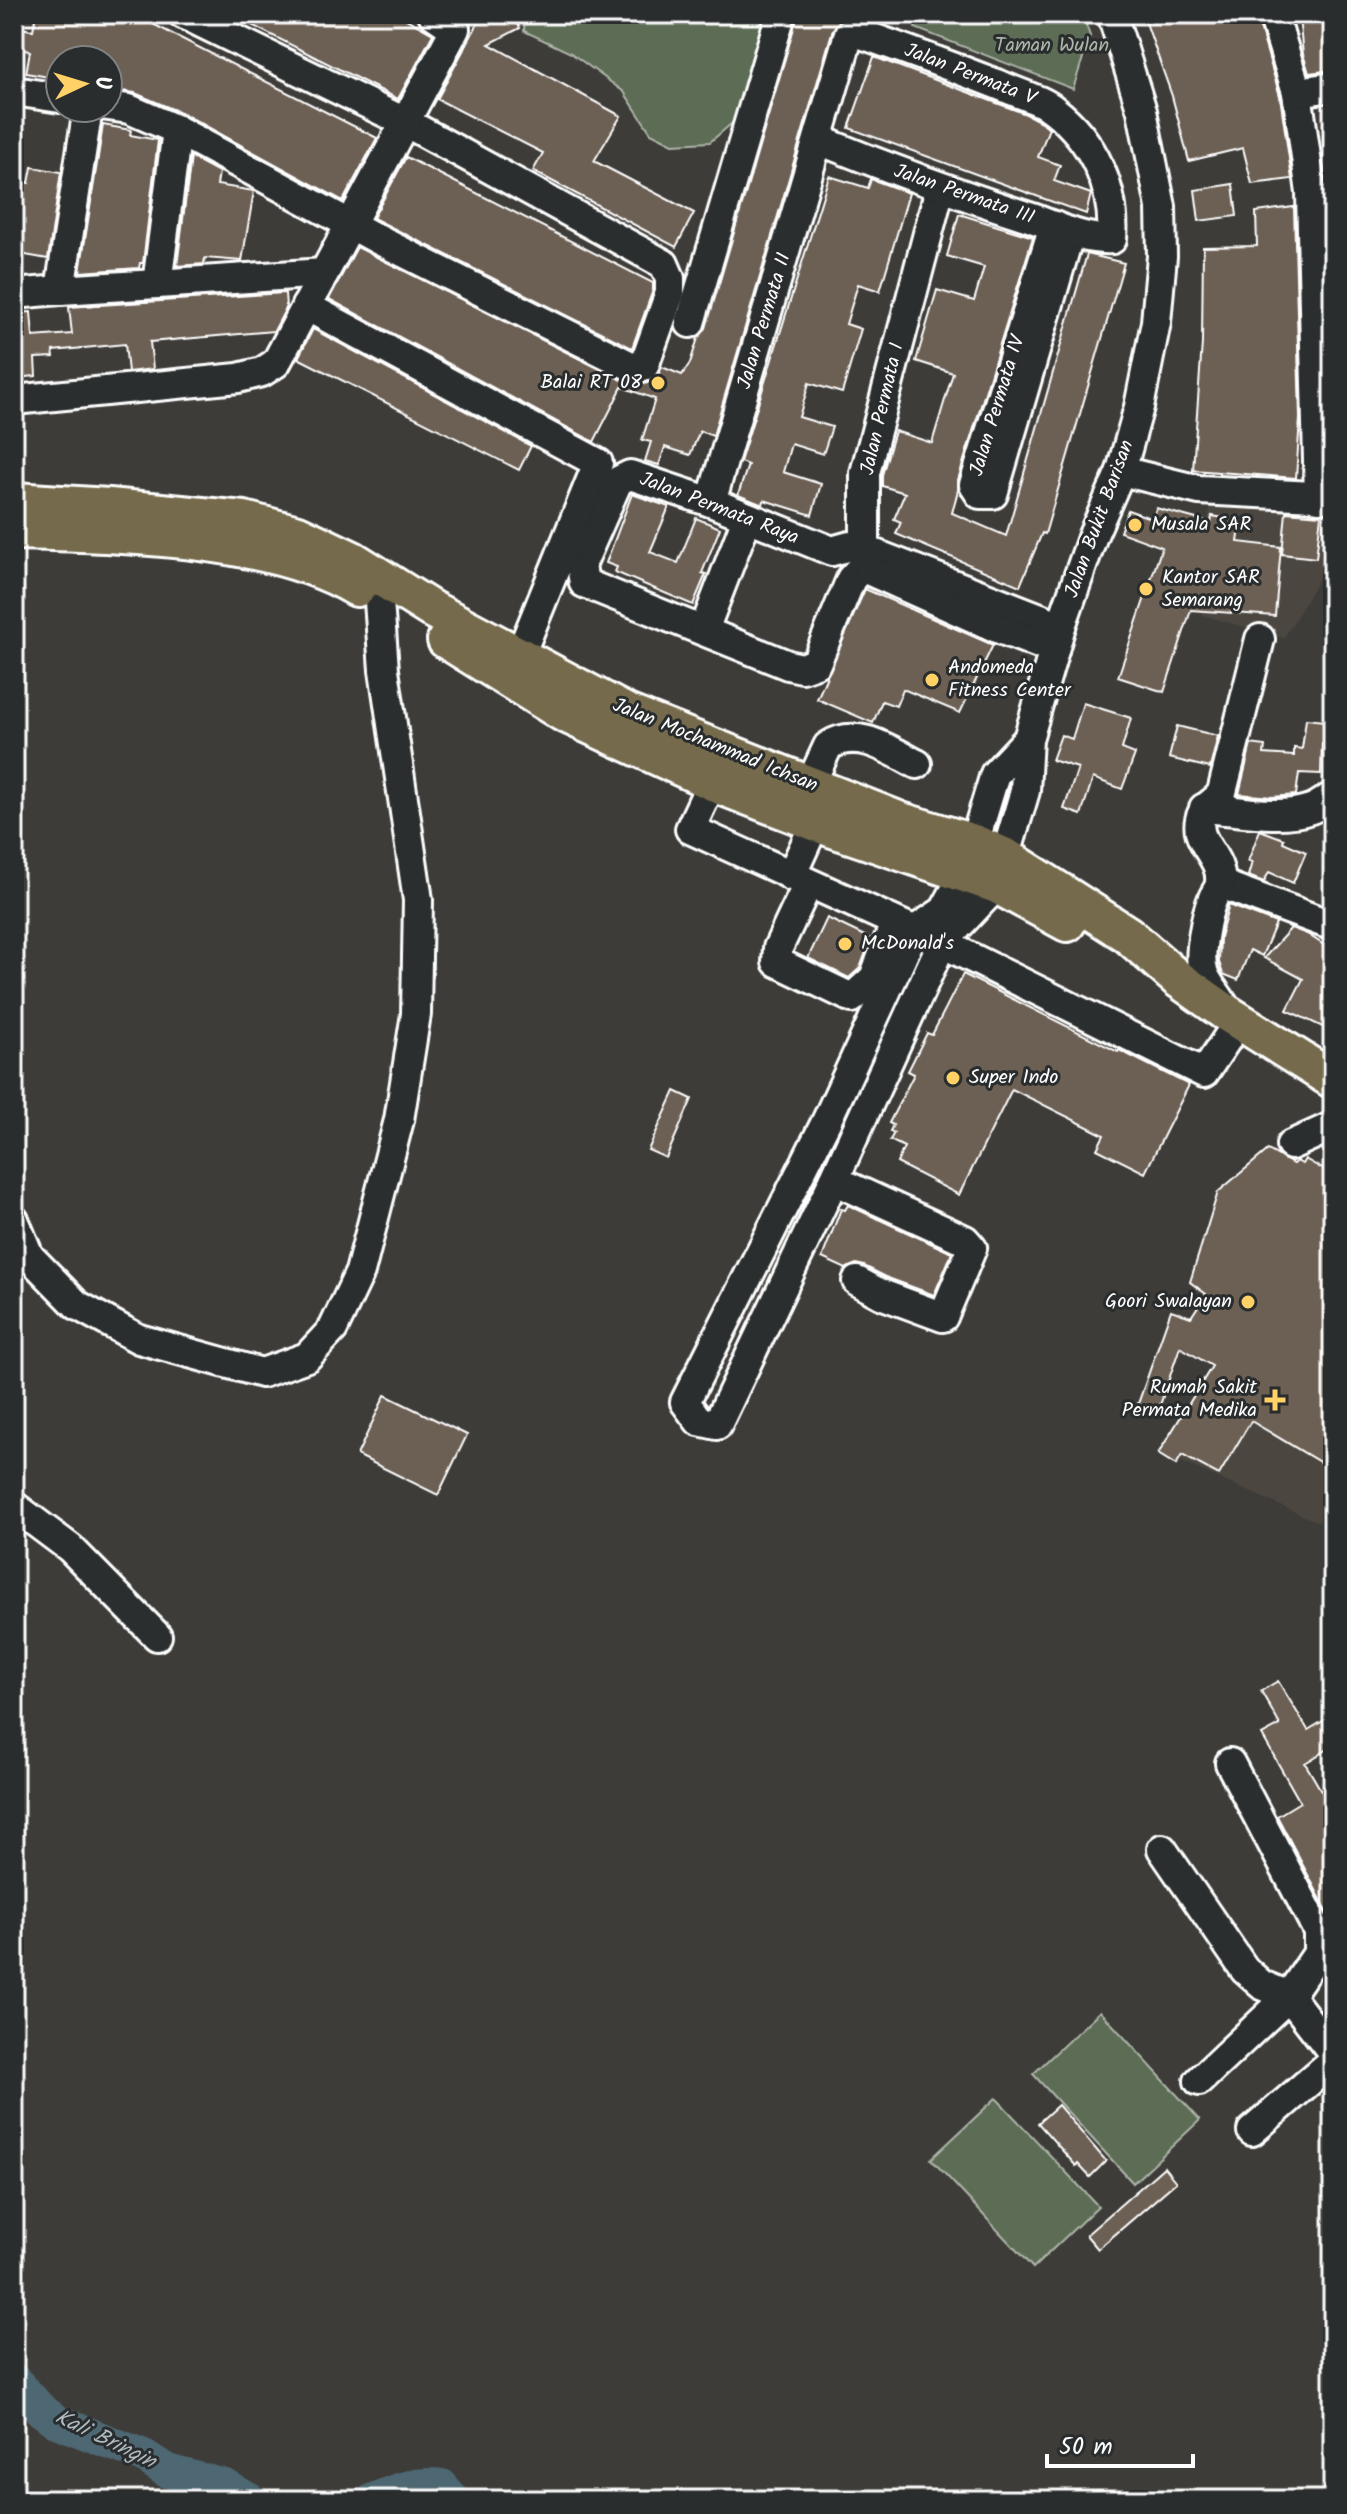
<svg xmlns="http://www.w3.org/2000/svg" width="1347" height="2514" font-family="Kalam,sans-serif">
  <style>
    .built { fill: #4c4641 }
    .green { fill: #5d6c54; stroke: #aeb6aa; stroke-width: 2 }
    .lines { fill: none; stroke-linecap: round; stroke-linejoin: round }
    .river { stroke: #4d6772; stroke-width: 34 }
    .building { fill: #6c5f53; stroke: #fff; stroke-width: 2 }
    .minor-casing { stroke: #fff; stroke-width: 34 }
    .major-casing { stroke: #fff; stroke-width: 42 }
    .minor { stroke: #2a2d2e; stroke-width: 28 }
    .major { stroke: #746b4b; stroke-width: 36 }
    .poi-dot { fill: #ffd166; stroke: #2a2d2e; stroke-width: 3 }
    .labels { text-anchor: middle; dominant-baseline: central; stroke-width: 6; stroke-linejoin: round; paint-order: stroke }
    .park-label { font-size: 20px; fill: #aeb6aa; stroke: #2a2d2e }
    .street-label { font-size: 20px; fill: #fff; stroke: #2a2d2e }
    .poi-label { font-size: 20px; fill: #fff; stroke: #2a2d2e; text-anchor: start }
    .water-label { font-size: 22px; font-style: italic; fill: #afbbc0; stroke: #2a2d2e }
  </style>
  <rect width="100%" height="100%" fill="#3e3c39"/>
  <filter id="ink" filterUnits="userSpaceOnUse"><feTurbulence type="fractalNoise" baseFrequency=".0125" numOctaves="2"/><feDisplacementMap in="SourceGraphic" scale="16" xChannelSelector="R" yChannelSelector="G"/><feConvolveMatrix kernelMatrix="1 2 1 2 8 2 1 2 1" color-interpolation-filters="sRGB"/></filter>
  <g filter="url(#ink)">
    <g class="built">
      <polygon points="1211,503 1324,505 1324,569 1284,638 1202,615 1208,567 1201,557"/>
      <polygon points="1333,1211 1333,1526 1311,1519 1175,1459"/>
    </g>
    <g class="green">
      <polygon points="525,14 773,14 745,112 710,142 673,144 651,133 624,92 571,53 524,31"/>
      <polygon points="919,14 1082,14 1090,36 1073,89 915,28"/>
      <polygon points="1100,2011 1200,2120 1133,2183 1033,2074"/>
      <polygon points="996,2098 1098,2206 1033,2268 931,2159"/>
    </g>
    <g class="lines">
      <g class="river">
        <polyline points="14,2380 41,2410 56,2421 144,2456 167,2471 225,2486 250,2500"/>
        <path d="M373,2500c24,-10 42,-18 69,-14l11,14"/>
      </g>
    </g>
    <g class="building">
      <polygon points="36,14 101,14 151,23 377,138 343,201 184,114 135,93 108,89 108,60 60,60 60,79 26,73 30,51 14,48 14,27 33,30"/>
      <polygon points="230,14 397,14 433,34 398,99"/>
      <polygon points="486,14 512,14 520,28 489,44 621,116 594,161 694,213 676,247 533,171 543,153 437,99 482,16"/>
      <polygon points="798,14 847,14 833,29 713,436 700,431 690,455 665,447 659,465 645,461 651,442 642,440 655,399 622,387 594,442 329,299 357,247 630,384 637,386 651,382 657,377 662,367 682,375 690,363 698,338 706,328"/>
      <polygon points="1143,14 1256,14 1280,96 1292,179 1252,184 1243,148 1189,161 1172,96"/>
      <polygon points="1333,14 1333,70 1309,73 1303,54 1299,18"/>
      <polygon points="874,57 1026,114 1043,123 1049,128 1038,157 1060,165 1054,181 1091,194 1086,214 849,128"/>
      <polygon points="103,125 131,130 130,135 158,140 143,263 140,263 139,268 80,272"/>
      <polygon points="191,157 219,172 217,185 254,191 242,261 205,258 204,264 177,266"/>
      <polygon points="406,157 653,283 653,290 632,348 373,218"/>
      <polygon points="32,167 61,172 48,259 14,253 14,180 29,183"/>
      <polygon points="829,176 868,188 871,179 909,193 880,291 858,284 846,324 861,329 842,393 809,383 799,417 832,427 823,454 791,444 783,472 821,484 812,515 764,500 763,505 738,495 748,465 740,462"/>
      <polygon points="1233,184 1237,216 1199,221 1195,190"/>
      <polygon points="1294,207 1300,418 1296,478 1193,470 1202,343 1203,247 1257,246 1256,212"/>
      <polygon points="959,214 1033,237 958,480 958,490 952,513 1006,536 1087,254 1124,263 1045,534 1042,533 1020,586 896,534 901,522 894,519 905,493 882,486 882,475 895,431 932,443 953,373 916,361 937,290 974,301 984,267 947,256"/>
      <polygon points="285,293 286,308 274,331 150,342 153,369 128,372 125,344 53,351 54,357 35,358 36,376 14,378 14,313 31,312 33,337 72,334 69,307"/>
      <polygon points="313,329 531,446 519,470 298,358"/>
      <polygon points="632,494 669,507 650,552 678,563 696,518 720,528 702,573 706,574 693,605 615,572 617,567 606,563"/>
      <polygon points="1156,508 1211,523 1212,516 1241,521 1238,542 1281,547 1275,616 1191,610 1164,692 1118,677 1162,547 1120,532 1128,510 1153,519"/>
      <polygon points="1286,512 1321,515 1316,558 1282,554"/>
      <polygon points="865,589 993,645 960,713 903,689 896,706 882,701 873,723 817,699"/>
      <polygon points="1083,703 1131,718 1122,749 1135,754 1122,789 1093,778 1081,815 1064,809 1078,768 1052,760 1061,735 1072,739"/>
      <polygon points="1306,719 1333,722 1333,746 1322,744 1321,774 1299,773 1296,795 1272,797 1239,794 1251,744 1265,746 1264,754 1294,756 1294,748 1302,749"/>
      <polygon points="1177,726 1218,736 1210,768 1169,758"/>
      <polygon points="1260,830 1284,839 1283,842 1306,852 1293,883 1269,872 1264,882 1248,876 1252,862 1248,861"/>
      <polygon points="1229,905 1276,923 1262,956 1250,950 1238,980 1223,974 1219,962 1220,937"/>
      <polygon points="827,918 871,939 860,968 849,978 808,958"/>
      <polygon points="1291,928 1307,934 1333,951 1333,1032 1287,1010 1303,979 1264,958"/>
      <polygon points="963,974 1118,1052 1119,1050 1189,1085 1145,1173 1097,1149 1104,1135 1012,1089 959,1195 897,1163 904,1147 890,1140 894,1133 890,1131 893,1125 889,1123 914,1074 908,1071 927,1033 932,1035"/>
      <polygon points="675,1091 692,1099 666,1158 648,1150"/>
      <polygon points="1268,1150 1293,1164 1297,1161 1302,1164 1305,1159 1333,1175 1333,1470 1251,1421 1219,1475 1182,1455 1176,1465 1158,1454 1212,1366 1180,1347 1158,1411 1138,1404 1171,1310 1191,1317 1206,1294 1190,1282 1218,1192"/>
      <polygon points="848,1205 952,1253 934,1295 888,1278 864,1266 856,1264 846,1269 822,1258 841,1209 845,1210"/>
      <polygon points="385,1395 467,1435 438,1495 357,1455"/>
      <polygon points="1278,1681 1308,1730 1333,1715 1333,1746 1305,1763 1333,1811 1333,1910 1328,1913 1277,1816 1300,1802 1262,1735 1280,1725 1261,1691"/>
      <polygon points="1058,2105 1106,2161 1090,2177 1078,2164 1076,2166 1038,2123"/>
      <polygon points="1164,2167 1176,2182 1098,2249 1086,2235"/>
    </g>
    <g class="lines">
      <defs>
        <g id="minor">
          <polyline points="1273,14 1297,92 1311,193 1319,498"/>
          <polyline points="14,91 60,98"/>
          <polyline points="1297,92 1333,87"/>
          <polyline points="108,106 129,109 177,130 379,240 637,369 644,366 670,293 670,278 664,264 405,122 183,14"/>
          <polyline points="88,108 60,290 157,284 177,130"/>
          <polyline points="940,188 865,473 865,550 862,567 851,579 816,663 802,668 788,665 584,583 581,565 618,481 630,475 711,502 832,551 850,546 865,550 1061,626"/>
          <polyline points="1054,226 974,485 980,494 993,494 1070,232"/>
          <polyline points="157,284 324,273"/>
          <polyline points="14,294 60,290"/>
          <polyline points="306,306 598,463 520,655"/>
          <polyline points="690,323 781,14"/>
          <polyline points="14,400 238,378 262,372 276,363 455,29 433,14"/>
          <polyline points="1121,471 1199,490 1333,497"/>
          <path d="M711,502l138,-468 10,-1c50,18 101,36 150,56 14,6 33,11 45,21 39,30 62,79 58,129 -28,2 -56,-13 -83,-22 -71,-23 -141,-49 -210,-77"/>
          <polyline points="868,570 997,628 1054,650"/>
          <polyline points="704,630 747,518"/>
          <polyline points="1028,739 995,774 965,873 944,911 914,931 826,1122 685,1402 699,1421 717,1425 834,1180 942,943 997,885 1025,791 1028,739 1061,626 1093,535 1121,471 1139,407 1156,322 1162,256 1161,207 1142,111 1112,14"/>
          <polyline points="712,782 690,829 942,943 1204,1073 1239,1021"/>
          <path d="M810,785l18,-39c30,-19 61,4 89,18"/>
          <path d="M1204,808c33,2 76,12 107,1 8,-3 15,-9 22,-13"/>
          <polyline points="791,876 815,823"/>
          <polyline points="808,884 778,948 777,962 852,998 874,978 895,923"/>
          <polyline points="1221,884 1333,926"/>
          <path d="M1225,1008c-6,-13 -18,-23 -22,-37 -5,-16 3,-57 10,-73 2,-5 7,-10 7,-16 3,-27 -30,-41 -18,-68 4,-10 15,-12 20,-22l38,-153"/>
          <polyline points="1291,1145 1333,1126"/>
          <polyline points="834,1180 965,1240 972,1248 943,1317 881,1294 857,1281"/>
          <polyline points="14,1220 29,1256 77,1305 139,1339 262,1373 307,1357 333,1329 360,1272 399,1120 416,1014 418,900 384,670 379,601"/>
          <polyline points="14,1506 70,1548 157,1636"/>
          <polyline points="1162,1849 1245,1970 1262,1985 1289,1996 1333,2053"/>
          <polyline points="1199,2081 1289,1996 1318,1953 1318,1931 1230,1763"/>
          <polyline points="1252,2131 1333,2061"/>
        </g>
        <g id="major">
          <polyline points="14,501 109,507 244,520 298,534 353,560 431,609 627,713 901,821 974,843 1006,857 1128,935 1177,978 1225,1012 1333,1080"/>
          <path d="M14,531c101,3 255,4 343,57"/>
          <polyline points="446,640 563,713 723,787 830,828 997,885 1067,923"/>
        </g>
      </defs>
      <use href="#minor" class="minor-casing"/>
      <use href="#major" class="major-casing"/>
      <use href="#minor" class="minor"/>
      <use href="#major" class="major"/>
    </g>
  </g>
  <g class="poi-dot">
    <circle cx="658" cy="383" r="8"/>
    <circle cx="1135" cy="525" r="8"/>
    <circle cx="1146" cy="589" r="8"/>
    <circle cx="932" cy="680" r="8"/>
    <circle cx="845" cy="944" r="8"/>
    <circle cx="953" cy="1078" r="8"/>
    <circle cx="1248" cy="1302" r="8"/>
    <path d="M1271 1388h8v8h8v8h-8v8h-8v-8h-8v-8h8z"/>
  </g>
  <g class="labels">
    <g class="park-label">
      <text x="1052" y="46">Taman Wulan</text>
    </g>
    <g class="street-label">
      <text transform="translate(970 75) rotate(21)">Jalan Permata V</text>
      <text transform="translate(964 195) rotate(19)">Jalan Permata III</text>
      <text transform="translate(765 321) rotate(-73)">Jalan Permata II</text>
      <text transform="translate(998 406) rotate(-73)">Jalan Permata IV</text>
      <text transform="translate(883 409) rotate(-77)">Jalan Permata I</text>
      <text transform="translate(719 509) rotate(21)">Jalan Permata Raya</text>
      <text transform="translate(1100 519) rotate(-70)">Jalan Bukit Barisan</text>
      <text transform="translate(715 746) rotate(22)">Jalan Mochammad Ichsan</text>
    </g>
    <g class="poi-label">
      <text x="642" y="383" text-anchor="end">Balai RT 08</text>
      <text x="1151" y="525">Musala SAR</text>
      <text x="1162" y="578">Kantor SAR<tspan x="1162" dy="23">Semarang</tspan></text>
      <text x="948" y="668">Andomeda<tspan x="948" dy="23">Fitness Center</tspan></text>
      <text x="861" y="944">McDonald's</text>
      <text x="969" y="1078">Super Indo</text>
      <text x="1232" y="1302" text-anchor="end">Goori Swalayan</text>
      <text x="1257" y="1388" text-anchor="end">Rumah Sakit<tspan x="1257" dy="23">Permata Medika</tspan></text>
    </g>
    <g class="water-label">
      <text transform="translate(105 2440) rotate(26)">Kali Bringin</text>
    </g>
  </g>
  <rect width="1347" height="2514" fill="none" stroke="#2a2d2e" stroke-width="48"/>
  <rect x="24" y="24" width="1299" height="2466" fill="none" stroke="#fff" stroke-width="3" filter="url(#ink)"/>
  <g transform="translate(84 84) rotate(86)"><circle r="38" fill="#2a2d2e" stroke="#7f8182" stroke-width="2"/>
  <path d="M0-6L14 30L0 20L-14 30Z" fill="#ffd166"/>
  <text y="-12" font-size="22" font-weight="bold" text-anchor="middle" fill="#ffffff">U</text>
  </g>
  <path d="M1047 2454v12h146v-12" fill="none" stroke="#ffffff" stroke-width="4"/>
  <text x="1059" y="2454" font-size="24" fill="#ffffff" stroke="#2a2d2e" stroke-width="6" paint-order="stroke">50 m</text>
</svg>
